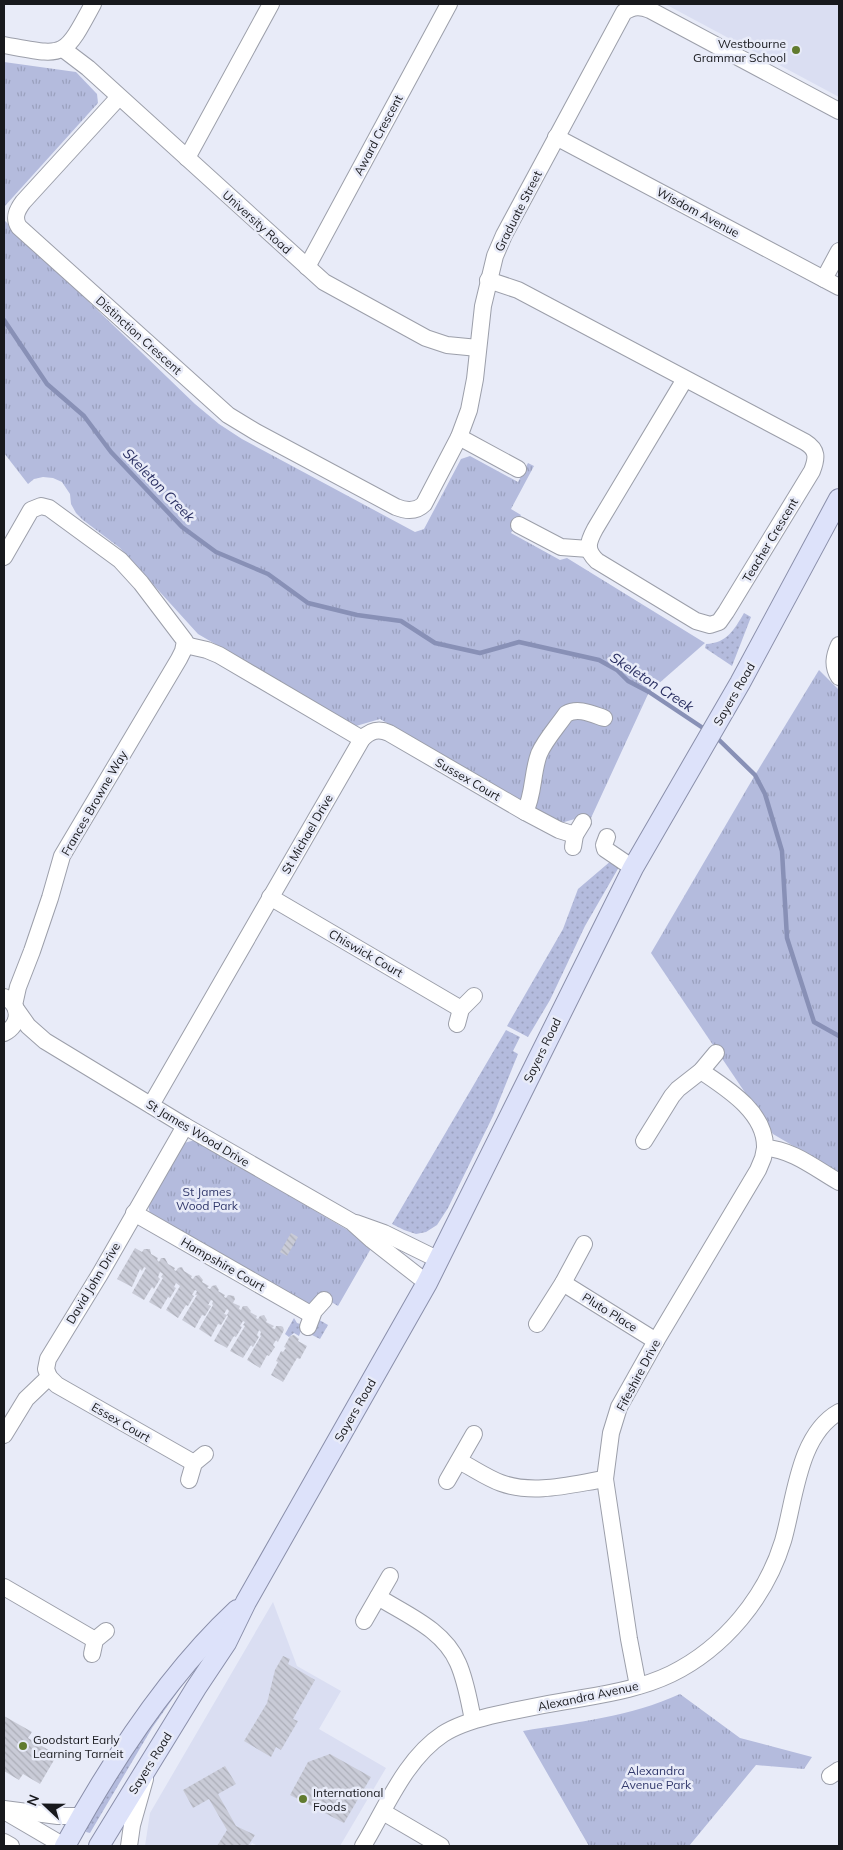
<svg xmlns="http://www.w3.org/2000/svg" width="843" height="1850" font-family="Mulish,sans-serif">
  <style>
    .built { fill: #dadef2 }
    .grass { fill: url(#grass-dots) }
    .park { fill: url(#park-tufts) }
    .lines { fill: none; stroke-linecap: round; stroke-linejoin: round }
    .stream { stroke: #8890b6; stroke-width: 4.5 }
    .building { fill: url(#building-back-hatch) }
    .minor-casing { stroke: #9c9faa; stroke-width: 18 }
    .major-casing { stroke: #8a8faa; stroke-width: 22 }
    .minor { stroke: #fff; stroke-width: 16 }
    .major { stroke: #dde2fa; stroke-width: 20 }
    .poi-dot { fill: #617b2f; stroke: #e8ebf8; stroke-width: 2 }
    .labels { text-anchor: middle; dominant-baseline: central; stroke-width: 5; stroke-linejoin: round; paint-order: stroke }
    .poi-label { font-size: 12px; fill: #18191d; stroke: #e8ebf8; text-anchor: start }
    .street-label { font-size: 12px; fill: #18191d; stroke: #e8ebf8 }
    .park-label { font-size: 12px; fill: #32396c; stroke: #e8ebf8 }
    .water-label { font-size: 14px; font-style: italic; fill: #292e61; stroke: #e8ebf8 }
  </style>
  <defs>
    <pattern id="grass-dots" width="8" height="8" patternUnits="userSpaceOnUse" patternTransform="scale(1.25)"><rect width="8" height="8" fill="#b4bbdd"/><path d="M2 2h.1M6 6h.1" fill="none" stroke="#9aa0bd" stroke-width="1.8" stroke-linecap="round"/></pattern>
    <pattern id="park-tufts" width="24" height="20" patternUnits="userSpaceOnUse" patternTransform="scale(1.25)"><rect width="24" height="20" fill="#b4bbdd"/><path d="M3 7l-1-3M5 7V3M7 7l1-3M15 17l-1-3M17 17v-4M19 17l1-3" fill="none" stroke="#9aa0bd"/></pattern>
    <pattern id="building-back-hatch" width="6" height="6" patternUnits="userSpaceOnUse" patternTransform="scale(1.25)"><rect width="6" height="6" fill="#c9cbd7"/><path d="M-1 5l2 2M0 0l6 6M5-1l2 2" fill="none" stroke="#acaeb8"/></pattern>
  </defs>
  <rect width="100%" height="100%" fill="#e8ebf8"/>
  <g class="built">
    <polygon points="665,4 839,4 839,97"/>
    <polygon points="273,1602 297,1666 341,1691 319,1729 386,1768 340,1846 258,1846 252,1843 250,1846 145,1846 150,1813"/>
  </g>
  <g class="grass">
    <path d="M744,613l7,4 -19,49 -27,-18 1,-4c21,-1 28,-14 38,-31z"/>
    <polygon points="612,860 619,867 585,926 550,1000 528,1037 507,1026 563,929 578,889"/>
    <polygon points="506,1030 520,1037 513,1051 518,1054 493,1116 448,1208 437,1225 426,1232 416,1234 404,1230 392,1224"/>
    <polygon points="294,1318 297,1323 303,1325 299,1336 294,1333 289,1337 285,1334"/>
    <polygon points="316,1318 328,1325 320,1339 312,1335"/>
    <polygon points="195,1667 152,1728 90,1833 86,1832 87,1826 134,1747"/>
  </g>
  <g class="park">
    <polygon points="4,62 76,72 97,94 98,103 4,207"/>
    <polygon points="4,220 195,404 219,424 242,439 415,532 424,529 461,459 470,456 518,482 528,463 534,466 511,509 521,515 511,533 560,560 567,558 705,643 649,692 591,818 585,816 561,823 380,719 356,726 198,634 120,548 83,520 76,513 71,504 70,494 62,482 53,478 43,477 34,479 28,484 4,453"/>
    <polygon points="819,670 839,690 839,1173 773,1134 651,953 755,775"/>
    <polygon points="195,1140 373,1245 338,1306 323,1297 307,1305 150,1214 148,1205 184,1143"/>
    <path d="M680,1694l60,44 72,19 -8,12 -48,-4 -67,81h-100l-66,-115c53,-9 107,-14 157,-37z"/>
  </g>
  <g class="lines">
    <g class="stream">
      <polyline points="4,320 47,384 84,416 111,452 182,527 216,552 268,574 308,603 357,615 401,621 435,643 480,653 519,642 599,660 617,670 628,681 649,692 706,730"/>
      <polyline points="715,736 755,775 765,794 782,851 787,938 814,1022 839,1036"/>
    </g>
  </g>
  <g class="building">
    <polygon points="291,1233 298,1237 287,1256 280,1252"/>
    <polygon points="135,1248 142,1252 144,1249 150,1249 151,1254 158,1258 157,1260 159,1262 161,1258 165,1258 168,1264 175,1268 174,1270 176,1271 178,1268 182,1267 184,1271 192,1276 191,1278 193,1279 195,1276 199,1275 203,1280 202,1282 209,1286 207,1288 210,1289 212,1286 216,1285 219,1290 218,1291 225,1295 224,1297 226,1298 228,1295 234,1296 235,1299 233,1303 240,1306 239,1309 241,1310 243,1306 247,1306 251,1311 250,1312 257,1316 256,1318 258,1319 260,1316 264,1315 267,1320 266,1322 274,1326 272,1328 275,1329 276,1326 281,1326 283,1327 284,1330 278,1342 276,1340 273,1345 275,1347 269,1356 267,1355 260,1368 247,1360 261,1336 260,1335 261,1332 259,1330 257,1335 259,1337 253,1347 251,1345 243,1358 230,1351 245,1326 243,1325 245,1322 243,1321 240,1326 242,1327 236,1337 234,1336 227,1348 214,1341 228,1316 227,1315 229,1311 227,1309 224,1314 227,1315 221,1325 218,1324 211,1337 199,1329 213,1305 212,1304 213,1301 211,1300 208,1305 211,1306 205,1316 202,1315 195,1328 182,1320 197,1295 195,1295 197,1291 195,1290 192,1295 194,1296 188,1306 186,1305 178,1318 166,1310 180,1286 176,1283 174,1287 176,1288 170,1298 168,1297 161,1309 149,1302 163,1278 161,1277 163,1274 160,1272 158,1277 160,1279 154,1289 152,1287 144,1300 132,1293 146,1268 144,1267 142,1271 140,1269 132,1287 117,1279"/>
    <polygon points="294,1335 299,1339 298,1341 307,1346 300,1359 297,1358 283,1382 271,1375 278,1362 276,1361 281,1351 283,1352 286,1348 284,1347 290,1336"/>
    <polygon points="283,1656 290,1659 288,1664 315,1680 293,1719 298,1721 281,1750 276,1747 271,1757 244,1741 267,1703 275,1670"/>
    <polygon points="4,1716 32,1732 28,1738 57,1755 40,1784 23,1774 19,1780 4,1771"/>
    <polygon points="330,1754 371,1777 344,1823 290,1795 308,1762"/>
    <polygon points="225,1766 236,1784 218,1794 236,1826 255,1835 248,1846 217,1846 227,1830 209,1799 193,1808 183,1790"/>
  </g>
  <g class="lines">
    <defs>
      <g id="minor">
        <path d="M4,45c61,11 59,15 89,-41"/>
        <polyline points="63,49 88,68 324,282 426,338 447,345 478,348"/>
        <path d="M119,97l-96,105c-6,8 -10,16 -4,25l209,188 28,17 140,75c10,4 20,5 28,-3l35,-67 10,-27 6,-31 8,-73 12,-50 9,-21 120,-223c10,-6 16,-6 26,-2l189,101"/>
        <polyline points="556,137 839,287"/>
        <polyline points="187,158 271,4"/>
        <polyline points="307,267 449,4"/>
        <polyline points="824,279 839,251"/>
        <path d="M488,280l30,10 287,152c13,8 12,16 7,29l-86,141 -7,10 -9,3 -14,-4 -99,-60c-12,-11 -9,-19 -2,-32l90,-150"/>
        <polyline points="459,437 518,469"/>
        <polyline points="519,525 561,547 589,549"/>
        <polyline points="4,557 31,510 41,506 49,508 120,560 141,583 185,641 183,651 179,659 62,856 50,898 32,951 18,987 14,1005"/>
        <polyline points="185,645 207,650 219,655 362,739"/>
        <path d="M839,645c-5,11 -7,21 0,32"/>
        <path d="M525,812c9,-18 7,-39 14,-58 6,-14 18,-27 27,-40 12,-7 26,0 38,4"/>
        <polyline points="607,837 604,845 605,849 633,868"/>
        <polyline points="573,847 575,835 583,822"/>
        <polyline points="270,897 461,1009"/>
        <path d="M4,997c17,7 17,28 0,36"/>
        <polyline points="16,1009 28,1026 45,1041 185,1126 352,1222 372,1240 427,1283"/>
        <polyline points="457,1024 461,1009 474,996"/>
        <path d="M701,1071c25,17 65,41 64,77 27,1 51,21 74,34"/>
        <path d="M151,1105l211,-366c8,-8 16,-11 27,-6l136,79 34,18 16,5"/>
        <polyline points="644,1141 672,1096 678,1089 701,1071 716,1053"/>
        <polyline points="134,1213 312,1315"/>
        <polyline points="356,1223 384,1233 439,1260"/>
        <polyline points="563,1283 656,1341"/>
        <polyline points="537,1324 563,1283 584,1244"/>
        <polyline points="308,1327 314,1311 324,1300"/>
        <polyline points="49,1377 57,1385 194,1463"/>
        <polyline points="4,1435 26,1399 49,1377 46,1369 48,1359 100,1274 185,1126"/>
        <path d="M459,1461c14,7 28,17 42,22 33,12 71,1 104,-4"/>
        <polyline points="189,1480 194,1463 205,1454"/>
        <polyline points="447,1481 474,1434"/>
        <polyline points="4,1587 95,1640"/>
        <path d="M378,1597c29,18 66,33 80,66 8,18 11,38 15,57"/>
        <polyline points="364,1621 390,1576"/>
        <polyline points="92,1654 95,1640 106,1631"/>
        <polyline points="638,1686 629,1639 605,1479 611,1433 619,1407 656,1341 758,1170 763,1158 765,1148"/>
        <polyline points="830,1776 839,1770"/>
        <polyline points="4,1809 58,1816 81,1816"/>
        <polyline points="6,1812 64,1846"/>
        <polyline points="383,1812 441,1846"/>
        <polyline points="4,1842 11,1846"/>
        <polyline points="129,1846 132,1825 145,1779"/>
        <path d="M363,1846c23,-38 42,-87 80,-112 14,-9 31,-14 47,-18 31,-7 62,-13 93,-18 30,-5 61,-11 88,-24 53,-26 95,-77 112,-133 12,-41 15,-106 56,-129"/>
      </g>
      <g id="major">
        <path d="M65,1846c45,-82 103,-172 172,-236"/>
        <polyline points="99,1846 196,1688 226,1643 246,1602 427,1283 633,868 740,683 839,499"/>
      </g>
    </defs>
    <use href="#minor" class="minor-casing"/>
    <use href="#major" class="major-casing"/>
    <use href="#minor" class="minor"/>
    <use href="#major" class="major"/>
  </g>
  <g class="poi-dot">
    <circle cx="796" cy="50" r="5"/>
    <circle cx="23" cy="1746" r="5"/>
    <circle cx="303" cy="1799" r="5"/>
  </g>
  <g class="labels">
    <g class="poi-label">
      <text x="786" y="43" text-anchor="end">Westbourne<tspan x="786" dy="14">Grammar School</tspan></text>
      <text x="33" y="1739">Goodstart Early<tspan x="33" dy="14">Learning Tarneit</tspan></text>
      <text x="313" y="1792">International<tspan x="313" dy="14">Foods</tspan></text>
    </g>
    <g class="street-label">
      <text transform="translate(378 135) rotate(-62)">Award Crescent</text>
      <text transform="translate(518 211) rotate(-63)">Graduate Street</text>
      <text transform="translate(698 212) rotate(28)">Wisdom Avenue</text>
      <text transform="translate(257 222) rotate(42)">University Road</text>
      <text transform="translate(139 335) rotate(42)">Distinction Crescent</text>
      <text transform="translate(770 540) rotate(-59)">Teacher Crescent</text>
      <text transform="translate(734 694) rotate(-60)">Sayers Road</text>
      <text transform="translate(468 779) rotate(30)">Sussex Court</text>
      <text transform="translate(94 803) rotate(-60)">Frances Browne Way</text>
      <text transform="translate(307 834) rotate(-60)">St Michael Drive</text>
      <text transform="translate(366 953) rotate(30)">Chiswick Court</text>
      <text transform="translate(542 1050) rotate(-64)">Sayers Road</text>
      <text transform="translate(198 1133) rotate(31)">St James Wood Drive</text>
      <text transform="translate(223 1264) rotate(30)">Hampshire Court</text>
      <text transform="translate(93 1283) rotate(-59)">David John Drive</text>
      <text transform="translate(610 1312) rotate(32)">Pluto Place</text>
      <text transform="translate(638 1375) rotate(-62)">Fifeshire Drive</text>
      <text transform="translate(355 1410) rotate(-60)">Sayers Road</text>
      <text transform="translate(121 1422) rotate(30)">Essex Court</text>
      <text transform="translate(588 1696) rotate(-12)">Alexandra Avenue</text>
      <text transform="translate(150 1763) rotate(-58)">Sayers Road</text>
    </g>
    <g class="park-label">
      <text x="207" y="1191">St James<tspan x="207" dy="14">Wood Park</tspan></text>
      <text x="656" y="1770">Alexandra<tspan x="656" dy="14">Avenue Park</tspan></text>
    </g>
    <g class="water-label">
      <text transform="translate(159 485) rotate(46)">Skeleton Creek</text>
      <text transform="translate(652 682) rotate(33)">Skeleton Creek</text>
    </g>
  </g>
  <rect width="843" height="1850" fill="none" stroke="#18191d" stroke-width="10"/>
  <g transform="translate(45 1805) rotate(292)" stroke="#e8ebf8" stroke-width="4" paint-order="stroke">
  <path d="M0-4L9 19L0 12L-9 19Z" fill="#18191d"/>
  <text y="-8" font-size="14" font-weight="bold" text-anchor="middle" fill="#18191d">N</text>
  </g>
</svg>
